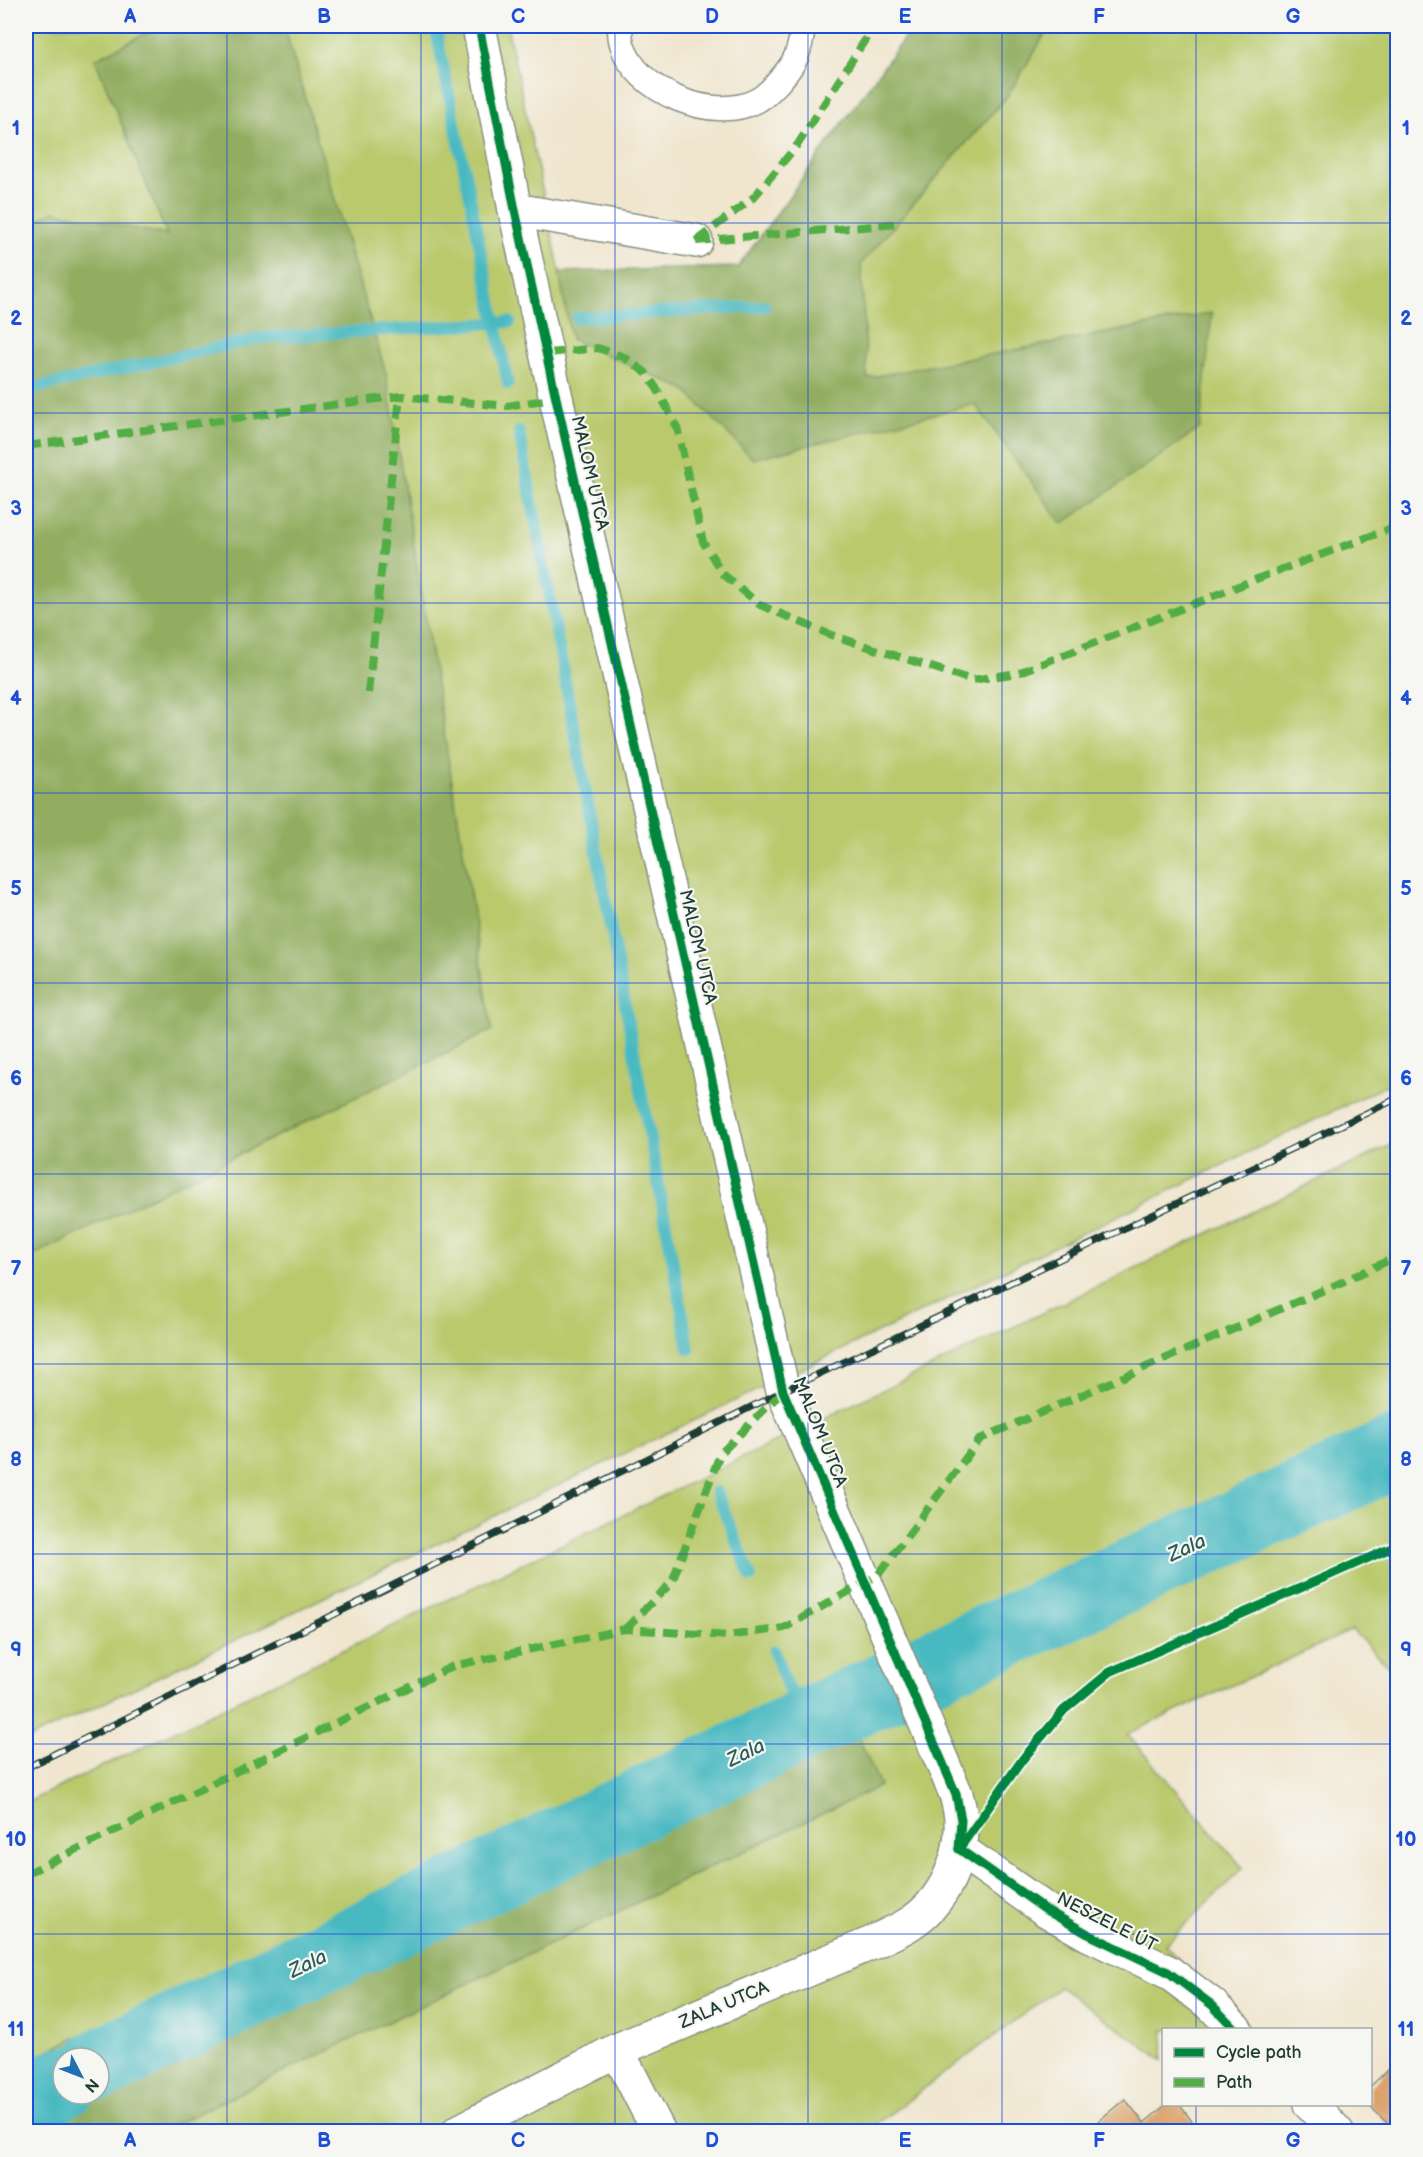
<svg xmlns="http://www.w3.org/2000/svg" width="1423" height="2157" font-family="'Balsamiq Sans',sans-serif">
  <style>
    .green { fill: #b9c96c; stroke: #6c8350; stroke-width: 1.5 }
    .forest { fill: #92ad60; stroke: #58754a; stroke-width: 1.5; fill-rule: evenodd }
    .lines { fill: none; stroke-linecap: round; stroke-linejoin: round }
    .stream { stroke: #4ab9c1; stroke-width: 12 }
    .river { stroke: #4ab9c1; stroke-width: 72 }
    .building { fill: #d99d62 }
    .service-casing { stroke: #889180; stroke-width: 27 }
    .minor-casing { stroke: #889180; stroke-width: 36 }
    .service { stroke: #fff; stroke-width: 24 }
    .minor { stroke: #fff; stroke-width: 33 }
    .rail-casing { stroke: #1f3d34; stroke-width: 7 }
    .rail { stroke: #f6f6f2; stroke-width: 4.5; stroke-dasharray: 14; stroke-linecap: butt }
    .quiet { stroke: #52ad45; stroke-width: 8; stroke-dasharray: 15 8; stroke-linecap: butt }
    .cycleway-casing { stroke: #f6f6f2; stroke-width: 13 }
    .cycleway { stroke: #00873e; stroke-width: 9 }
    .grid { fill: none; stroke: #1d4ed8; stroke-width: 1.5; stroke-opacity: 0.55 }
    .labels { text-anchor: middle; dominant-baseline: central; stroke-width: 4.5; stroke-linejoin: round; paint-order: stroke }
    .street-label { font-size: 18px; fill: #1f3d34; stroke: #f6f6f2 }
    .water-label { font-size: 20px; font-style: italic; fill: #2a5c57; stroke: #f6f6f2 }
    .neatline { fill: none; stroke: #1d4ed8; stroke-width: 2 }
    .grid-label { font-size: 20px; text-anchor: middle; font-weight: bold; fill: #1d4ed8 }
  </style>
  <rect width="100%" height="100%" fill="#f6f6f2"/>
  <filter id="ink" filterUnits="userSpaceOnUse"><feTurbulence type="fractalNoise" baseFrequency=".0167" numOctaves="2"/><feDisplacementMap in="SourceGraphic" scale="12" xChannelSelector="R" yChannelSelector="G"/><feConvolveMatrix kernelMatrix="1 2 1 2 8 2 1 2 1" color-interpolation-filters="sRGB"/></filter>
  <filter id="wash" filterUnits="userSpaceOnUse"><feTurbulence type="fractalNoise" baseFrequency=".008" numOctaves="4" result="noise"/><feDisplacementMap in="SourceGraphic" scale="24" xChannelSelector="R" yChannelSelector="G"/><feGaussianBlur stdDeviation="1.35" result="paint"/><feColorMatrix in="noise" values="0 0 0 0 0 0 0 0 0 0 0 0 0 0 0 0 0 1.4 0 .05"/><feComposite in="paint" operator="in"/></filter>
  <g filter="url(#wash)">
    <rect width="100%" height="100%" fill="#f0e5cd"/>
    <g class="green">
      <polygon points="26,26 507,26 560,272 738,268 908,33 911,26 1397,26 1397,1080 885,1329 26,1740"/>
      <polygon points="1397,1142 1397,1675 1352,1630 1127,1734 1243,1868 1165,1945 1228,2015 1209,2029 1164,2030 1163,2060 1060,1987 867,2131 603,2132 599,2127 589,2132 160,2131 880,1786 26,2061 26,1803"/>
    </g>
    <g class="forest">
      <polygon points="160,26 284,26 386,374 492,1030 26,1259 26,227 54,211 167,235 95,59"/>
      <polygon points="911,26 1050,26 1008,95 861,264 867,378 1212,313 1200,428 1062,524 975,404 753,459 684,389 571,339 559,272 738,267 908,33"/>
      <path d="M833,1679l47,107 -720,345h-134v-70zM63,2058h36v36h-36z"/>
    </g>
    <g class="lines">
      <g class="stream">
        <polyline points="435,26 508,384"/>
        <polyline points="577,318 765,306"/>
        <polyline points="26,390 261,338 510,322"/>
        <polyline points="519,432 689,1349"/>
        <polyline points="716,1492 751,1577"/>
        <polyline points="774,1651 802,1726"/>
      </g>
      <g class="river">
        <polyline points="99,2065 802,1726 1398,1451"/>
        <polyline points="26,2100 63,2082"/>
      </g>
    </g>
    <g id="blocks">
      <g class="building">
        <polygon points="1398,2059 1398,2132 1396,2132 1368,2104 1370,2104 1370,2087"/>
        <polygon points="1125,2099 1144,2123 1167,2104 1179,2104 1200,2132 1085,2132"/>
      </g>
    </g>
  </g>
  <g filter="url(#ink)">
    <use href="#blocks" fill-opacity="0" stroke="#889180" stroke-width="1.5"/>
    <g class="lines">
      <defs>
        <path id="service" d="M620,26c0,5 0,12 2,18 13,48 91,79 134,57 13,-6 34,-31 40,-44 4,-10 6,-21 7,-31"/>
        <g id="minor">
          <polyline points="515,210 696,241"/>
          <polyline points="959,1849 1046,1910 1088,1934 1168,1972 1212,2005 1236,2030"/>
          <polyline points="617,2050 659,2132"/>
          <polyline points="1310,2104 1337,2132"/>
          <path d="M458,2132l159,-82 255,-107c13,-7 26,-12 37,-19 34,-21 54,-64 52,-103 0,-9 -3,-18 -5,-27l-173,-403 -227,-993 -41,-188 -36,-184"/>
        </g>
      </defs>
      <use href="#service" class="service-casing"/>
      <use href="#minor" class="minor-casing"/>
      <use href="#service" class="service"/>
      <use href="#minor" class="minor"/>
      <defs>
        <polyline id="rail" points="26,1768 783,1391 1398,1098"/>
      </defs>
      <use href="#rail" class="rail-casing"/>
      <use href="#rail" class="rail"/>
      <g class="quiet">
        <polyline points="696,241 754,197 798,144 874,26"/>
        <polyline points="696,241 897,224"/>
        <polyline points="548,353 598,348 624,357 645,372 657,389 677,427 703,542 723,574 760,605 831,635 972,680 1018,673 1277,571 1398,526"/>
        <polyline points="26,446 400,396 507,406 556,398"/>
        <polyline points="368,693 400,396"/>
        <polyline points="625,1629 672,1582 720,1454 783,1391"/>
        <polyline points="26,1874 453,1666 625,1629 728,1636 784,1628 878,1575 980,1439 1340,1283 1398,1256"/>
      </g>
      <defs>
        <g id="cycleway">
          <polyline points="479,26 515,210 556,398 783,1391 956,1794 961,1820 959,1849"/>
          <polyline points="959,1849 1022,1760 1064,1710 1110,1672 1398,1545"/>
          <polyline points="959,1849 1046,1910 1088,1934 1168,1972 1212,2005 1236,2030"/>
        </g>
      </defs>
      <use href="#cycleway" class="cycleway-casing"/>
      <use href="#cycleway" class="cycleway"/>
    </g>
  </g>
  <path class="grid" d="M227,26v2106M421,26v2106M615,26v2106M808,26v2106M1002,26v2106M1196,26v2004M26,223h1372M26,413h1372M26,603h1372M26,793h1372M26,983h1372M26,1174h1372M26,1364h1372M26,1554h1372M26,1744h1372M26,1934h1372M1196,2104v28"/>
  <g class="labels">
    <g class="street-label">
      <text transform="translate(590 473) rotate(77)">MALOM UTCA</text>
      <text transform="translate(698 947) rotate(77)">MALOM UTCA</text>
      <text transform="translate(820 1432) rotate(68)">MALOM UTCA</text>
      <text transform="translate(1107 1922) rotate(27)">NESZELE ÚT</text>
      <text transform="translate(724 2005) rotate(-23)">ZALA UTCA</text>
    </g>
    <g class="water-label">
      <text transform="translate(1187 1548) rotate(-25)">Zala</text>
      <text transform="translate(746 1753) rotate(-26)">Zala</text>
      <text transform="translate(308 1964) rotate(-26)">Zala</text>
    </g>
  </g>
  <rect width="1423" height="2157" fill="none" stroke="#f6f6f2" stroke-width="66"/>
  <rect x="1162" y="2028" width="210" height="78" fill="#f6f6f2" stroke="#a0aca6" stroke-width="1.5"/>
  <rect x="1174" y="2048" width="30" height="9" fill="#00873e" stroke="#a0aca6" stroke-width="1.5"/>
  <text x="1216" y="2058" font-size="18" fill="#1f3d34">Cycle path</text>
  <rect x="1174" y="2078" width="30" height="9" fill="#52ad45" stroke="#a0aca6" stroke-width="1.5"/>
  <text x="1216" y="2088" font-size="18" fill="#1f3d34">Path</text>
  <g transform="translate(81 2076) rotate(132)"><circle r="28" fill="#f6f6f2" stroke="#a0aca6" stroke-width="1.5"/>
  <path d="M0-4.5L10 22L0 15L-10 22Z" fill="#1f6fb2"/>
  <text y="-9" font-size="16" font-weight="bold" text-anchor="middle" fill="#1f3d34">N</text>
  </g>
  <rect x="33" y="33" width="1357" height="2091" class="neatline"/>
  <g class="grid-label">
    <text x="130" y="23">A</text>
    <text x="324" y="23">B</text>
    <text x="518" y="23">C</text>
    <text x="712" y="23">D</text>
    <text x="905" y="23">E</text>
    <text x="1099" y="23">F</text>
    <text x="1293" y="23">G</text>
    <text x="16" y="135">1</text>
    <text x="1406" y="135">1</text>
    <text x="16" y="325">2</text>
    <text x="1406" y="325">2</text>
    <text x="16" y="515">3</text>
    <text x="1406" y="515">3</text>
    <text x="16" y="705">4</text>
    <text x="1406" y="705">4</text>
    <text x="16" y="895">5</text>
    <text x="1406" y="895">5</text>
    <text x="16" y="1085">6</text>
    <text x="1406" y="1085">6</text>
    <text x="16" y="1275">7</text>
    <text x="1406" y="1275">7</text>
    <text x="16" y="1466">8</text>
    <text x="1406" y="1466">8</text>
    <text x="16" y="1656">9</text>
    <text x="1406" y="1656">9</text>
    <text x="16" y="1846">10</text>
    <text x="1406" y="1846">10</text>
    <text x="16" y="2036">11</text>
    <text x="1406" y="2036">11</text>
    <text x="130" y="2147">A</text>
    <text x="324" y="2147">B</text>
    <text x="518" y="2147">C</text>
    <text x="712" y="2147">D</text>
    <text x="905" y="2147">E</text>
    <text x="1099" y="2147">F</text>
    <text x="1293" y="2147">G</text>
  </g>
</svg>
